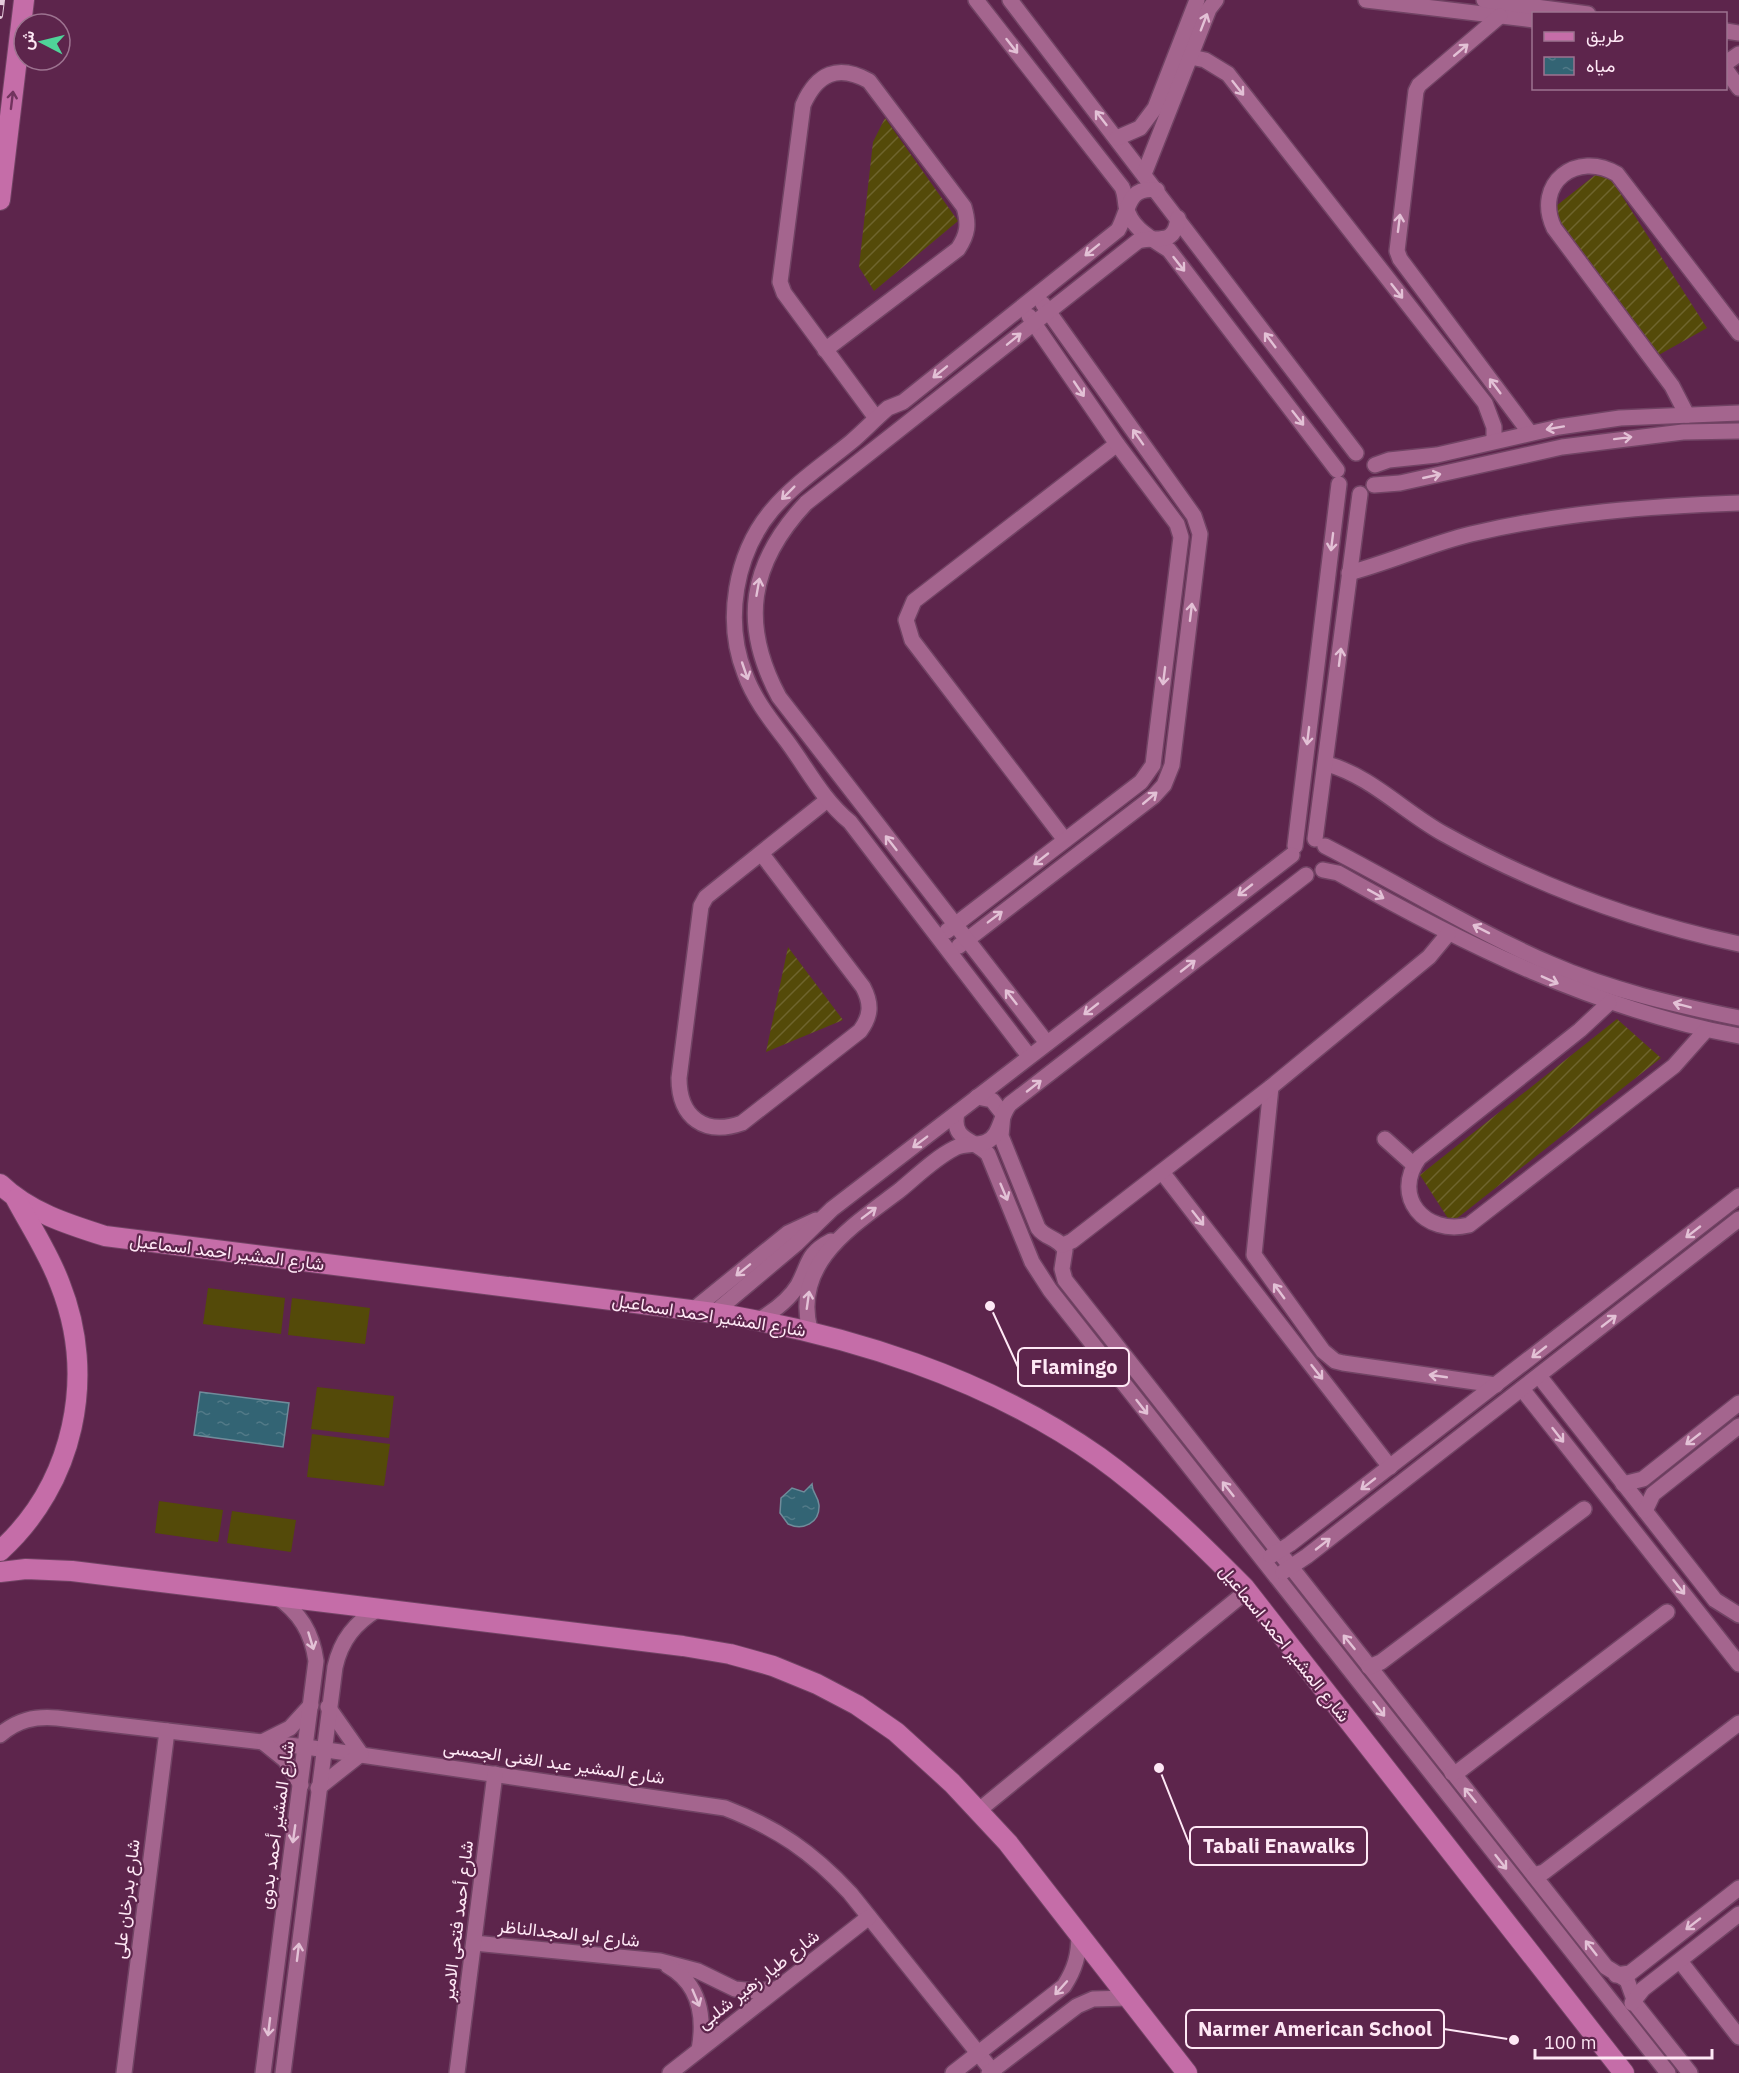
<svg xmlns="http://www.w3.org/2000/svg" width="1739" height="2073" font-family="'IBM Plex Sans',Vazirmatn,sans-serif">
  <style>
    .garden { fill: url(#garden-furrows) }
    .pitch { fill: #544a09 }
    .water { fill: url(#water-ripples); stroke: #708c9b; stroke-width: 1.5 }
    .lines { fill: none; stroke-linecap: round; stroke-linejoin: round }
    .minor-casing { stroke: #714364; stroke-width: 18 }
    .major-casing { stroke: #714364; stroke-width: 22 }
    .minor { stroke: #a4658e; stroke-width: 15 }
    .major { stroke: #c56da8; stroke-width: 20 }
    .rail-casing { stroke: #e6cbdc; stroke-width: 6 }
    .rail { stroke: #5d254c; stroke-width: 4; stroke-dasharray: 11; stroke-linecap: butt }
    .oneway { stroke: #e3c1d6 }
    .oneway2 { stroke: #72335e }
    .labels { text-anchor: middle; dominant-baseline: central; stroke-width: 4.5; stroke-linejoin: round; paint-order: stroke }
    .street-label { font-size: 18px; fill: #fee8f5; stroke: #5d254c }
    .leader { fill: none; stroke: #fee8f5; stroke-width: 2 }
    .callout-dot { fill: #fee8f5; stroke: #5d254c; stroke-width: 2 }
    .callout { fill: #5d254c; stroke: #fee8f5; stroke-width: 2 }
    .callout-label { font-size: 20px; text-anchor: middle; font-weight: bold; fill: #fee8f5 }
  </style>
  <defs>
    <pattern id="garden-furrows" width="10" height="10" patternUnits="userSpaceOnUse" patternTransform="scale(1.5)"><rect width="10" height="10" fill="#544a09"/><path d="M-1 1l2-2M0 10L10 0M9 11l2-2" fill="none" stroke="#6e642d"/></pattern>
    <pattern id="water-ripples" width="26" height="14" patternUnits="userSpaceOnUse" patternTransform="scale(1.5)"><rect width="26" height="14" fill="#336474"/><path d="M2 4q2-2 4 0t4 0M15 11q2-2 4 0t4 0" fill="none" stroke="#527a88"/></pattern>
  </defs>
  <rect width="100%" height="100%" fill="#5d254c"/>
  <g class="garden">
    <polygon points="885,118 958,221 874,291 859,267 873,142"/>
    <polygon points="1604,168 1707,328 1655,357 1551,210"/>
    <polygon points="788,947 843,1020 766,1052"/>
    <polygon points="1617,1019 1661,1058 1451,1223 1420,1175"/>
  </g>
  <g class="pitch">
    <polygon points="208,1288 285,1298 281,1334 203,1324"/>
    <polygon points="292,1298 370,1308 365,1344 288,1335"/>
    <polygon points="317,1387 394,1396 389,1438 311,1429"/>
    <polygon points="312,1434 390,1444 384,1486 307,1477"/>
    <polygon points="159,1501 223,1510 218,1542 155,1533"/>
    <polygon points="232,1511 296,1520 291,1552 227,1543"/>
  </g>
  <g class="water">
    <polygon points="200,1392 289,1403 283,1447 194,1435"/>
    <path d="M812,1484c0,9 6,11 7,21 1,18 -16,26 -31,19l-8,-11 1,-15 11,-10 12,4z"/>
  </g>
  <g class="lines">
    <defs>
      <g id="minor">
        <path d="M976,0l146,187c3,6 3,12 4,19 5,23 25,32 43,44l168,220"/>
        <polyline points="1010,0 1356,453"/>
        <polyline points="1366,0 1534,20"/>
        <polyline points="1484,0 1588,14"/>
        <polyline points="1500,16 1419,85 1416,91 1397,251 1400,259 1530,433"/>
        <polyline points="1726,31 1739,33"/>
        <polyline points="1191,57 1205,60 1228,74 1485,403 1494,427 1494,440"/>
        <polyline points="1726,63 1739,54"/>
        <polyline points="1726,70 1739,88"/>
        <polyline points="1117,138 1140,128 1155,108 1197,0"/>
        <polyline points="1144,174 1209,9 1216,0"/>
        <path d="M825,350l133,-101c10,-15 11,-25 6,-42l-95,-126c-31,-17 -52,-8 -66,24l-23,177 4,11 92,125"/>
        <path d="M1687,415l-15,-29 -118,-158c-21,-45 23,-78 63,-54l122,159"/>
        <polyline points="1375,465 1389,460 1437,455 1559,427 1620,418 1739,413"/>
        <polyline points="1374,485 1400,483 1562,447 1683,432 1739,431"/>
        <path d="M1349,573c41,-11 81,-29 122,-39 88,-21 178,-28 268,-31"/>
        <path d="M1327,764c44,12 77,48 117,70 92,51 192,88 295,110"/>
        <polyline points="1315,839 1360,494"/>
        <polyline points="1065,840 912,640 906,620 914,601 1117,444"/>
        <polyline points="1295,846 1339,484"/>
        <path d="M1325,846c76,39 148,84 226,118 59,26 125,41 188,54"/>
        <path d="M761,853l102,134c9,17 8,29 -3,44l-118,92c-37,13 -63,-5 -63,-45l22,-172 5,-9 120,-96"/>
        <path d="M1323,870l15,3c127,72 257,136 401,163"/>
        <polyline points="947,931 1141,782 1153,765 1155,748 1181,537 1177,524 1117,444 1029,316"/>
        <polyline points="959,946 1154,796 1164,785 1172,765 1200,534 1194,516 1043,304"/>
        <path d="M1609,1003l-29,27 -161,128c-28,39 6,78 50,67l205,-159 32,-36"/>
        <path d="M1047,1043l-268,-346c-39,-73 -30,-133 27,-194l332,-262c19,-6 36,7 40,-23"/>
        <path d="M1029,1056l-179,-234c-28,-23 -43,-54 -64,-82 -16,-21 -32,-41 -41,-66 -21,-53 -10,-120 27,-164 22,-26 52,-46 79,-68 13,-11 24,-23 37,-34l15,-6 215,-172c11,-19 9,-45 39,-40"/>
        <polyline points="1271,1087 1254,1255 1323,1351 1335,1361 1343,1363 1496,1385"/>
        <path d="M977,1097l15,3 11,14 -2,22 37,92c8,11 20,9 27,22l-3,19 3,11 541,687 21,13 9,25 54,68"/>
        <path d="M957,1113c-6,27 16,26 31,41l44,108 18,28 618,783"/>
        <polyline points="1385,1139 1414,1165"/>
        <polyline points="1162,1172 1390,1467"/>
        <polyline points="1063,1245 1072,1241 1271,1087 1429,957 1448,934"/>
        <polyline points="693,1310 788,1233 816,1220"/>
        <polyline points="714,1313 796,1244 832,1209 1292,855"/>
        <path d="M759,1320c15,-9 30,-20 39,-35 12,-22 8,-31 33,-44"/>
        <path d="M810,1330c-18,-68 44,-105 90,-140 17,-14 35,-32 55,-42 9,-5 21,-2 31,-6 15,-6 14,-27 24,-38l296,-229"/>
        <polyline points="1539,1376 1715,1600 1739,1615"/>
        <polyline points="1522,1389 1739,1664"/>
        <polyline points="1623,1484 1643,1479 1739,1403"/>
        <polyline points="1645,1511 1653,1494 1739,1426"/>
        <polyline points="1271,1556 1290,1544 1739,1196"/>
        <polyline points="1283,1572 1307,1556 1739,1219"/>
        <polyline points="1369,1667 1381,1662 1584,1509"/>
        <path d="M0,1735c17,-15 35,-19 57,-17l249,29 419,61c52,20 87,44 125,85l144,180"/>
        <polyline points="262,1742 290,1728 311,1705"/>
        <polyline points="264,1743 285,1760 301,1785"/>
        <polyline points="1452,1773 1459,1771 1667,1612"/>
        <polyline points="318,1788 361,1754 328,1707"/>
        <polyline points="978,1811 1247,1591"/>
        <polyline points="1534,1875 1544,1872 1739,1723"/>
        <polyline points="474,1943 660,1961 698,1971 735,1989 756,1991 776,1989"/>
        <polyline points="1680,1961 1739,2037"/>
        <path d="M668,1966c32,18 37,51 31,84"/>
        <polyline points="1616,1975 1630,1973 1739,1888"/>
        <polyline points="1632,2003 1643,1989 1739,1914"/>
        <polyline points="124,2073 167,1731"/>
        <path d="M263,2073l53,-412c-4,-29 -16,-48 -40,-65"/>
        <path d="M283,2073l52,-406c6,-27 20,-44 43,-58"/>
        <polyline points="457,2073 495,1774"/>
        <polyline points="670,2073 869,1917"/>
        <path d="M953,2073l111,-87c11,-17 15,-31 15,-52"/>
        <polyline points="989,2073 1077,2006 1093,1999 1128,1998"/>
      </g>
      <g id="major">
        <polyline points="0,200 24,0"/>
        <path d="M0,1184c29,28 67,40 105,52l609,77c134,21 273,65 385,144 53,38 99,84 145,130l380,486"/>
        <path d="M0,1551c74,-67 97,-174 60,-267 -11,-30 -29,-57 -44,-85"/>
        <polyline points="0,1572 26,1569 72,1571 683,1646 730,1654 773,1666 817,1684 857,1705 896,1732 952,1783 1008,1843 1187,2073"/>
      </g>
    </defs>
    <use href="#minor" class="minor-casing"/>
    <use href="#major" class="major-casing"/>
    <use href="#minor" class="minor"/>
    <use href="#major" class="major"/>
    <defs>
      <polyline id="rail" points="0,16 2,0"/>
    </defs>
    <use href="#rail" class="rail-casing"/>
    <use href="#rail" class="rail"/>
  </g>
  <defs><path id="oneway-shaft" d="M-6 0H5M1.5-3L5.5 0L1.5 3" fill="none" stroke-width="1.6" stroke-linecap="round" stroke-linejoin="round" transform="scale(1.5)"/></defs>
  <g class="oneway">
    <use href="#oneway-shaft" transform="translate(1204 22) rotate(-69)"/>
    <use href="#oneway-shaft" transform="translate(1012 46) rotate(52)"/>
    <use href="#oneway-shaft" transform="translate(1461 50) rotate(-40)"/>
    <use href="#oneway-shaft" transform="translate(1238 88) rotate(52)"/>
    <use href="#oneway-shaft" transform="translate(1101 118) rotate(-128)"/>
    <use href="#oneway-shaft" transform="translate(1399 223) rotate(-83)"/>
    <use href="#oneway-shaft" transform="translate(1092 250) rotate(141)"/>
    <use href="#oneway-shaft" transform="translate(1179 264) rotate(52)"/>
    <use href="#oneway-shaft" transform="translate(1397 291) rotate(52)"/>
    <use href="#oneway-shaft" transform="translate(1014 339) rotate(-39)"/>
    <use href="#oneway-shaft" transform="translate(1270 340) rotate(-127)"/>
    <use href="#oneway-shaft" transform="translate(940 372) rotate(141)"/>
    <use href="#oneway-shaft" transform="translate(1495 386) rotate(-127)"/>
    <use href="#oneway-shaft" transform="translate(1079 389) rotate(56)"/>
    <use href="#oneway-shaft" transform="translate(1298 418) rotate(52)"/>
    <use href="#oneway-shaft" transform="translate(1555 428) rotate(170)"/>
    <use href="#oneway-shaft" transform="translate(1138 437) rotate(-125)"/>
    <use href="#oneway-shaft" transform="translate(1623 438) rotate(-7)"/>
    <use href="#oneway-shaft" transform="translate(1432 476) rotate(-13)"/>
    <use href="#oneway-shaft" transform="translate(788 493) rotate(135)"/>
    <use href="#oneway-shaft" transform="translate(1332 542) rotate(97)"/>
    <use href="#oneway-shaft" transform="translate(758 587) rotate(-80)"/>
    <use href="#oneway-shaft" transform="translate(1191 612) rotate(-83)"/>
    <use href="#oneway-shaft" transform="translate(1340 657) rotate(-83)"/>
    <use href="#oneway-shaft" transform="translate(745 671) rotate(71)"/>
    <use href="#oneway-shaft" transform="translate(1164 676) rotate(97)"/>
    <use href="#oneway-shaft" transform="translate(1308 736) rotate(97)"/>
    <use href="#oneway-shaft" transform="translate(1150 798) rotate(-40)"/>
    <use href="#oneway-shaft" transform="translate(891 843) rotate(-128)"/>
    <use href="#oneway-shaft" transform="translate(1041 859) rotate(142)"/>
    <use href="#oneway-shaft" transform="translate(1245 890) rotate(142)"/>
    <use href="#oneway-shaft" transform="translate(1376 894) rotate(29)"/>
    <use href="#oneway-shaft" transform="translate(995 917) rotate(-37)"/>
    <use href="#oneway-shaft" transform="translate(1481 929) rotate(-153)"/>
    <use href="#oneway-shaft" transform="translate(1188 966) rotate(-38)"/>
    <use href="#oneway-shaft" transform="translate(1550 980) rotate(24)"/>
    <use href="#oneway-shaft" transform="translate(1011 997) rotate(-128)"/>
    <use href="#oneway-shaft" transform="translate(1682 1005) rotate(-165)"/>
    <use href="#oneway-shaft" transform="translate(1091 1009) rotate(142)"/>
    <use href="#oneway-shaft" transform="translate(1034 1086) rotate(-38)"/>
    <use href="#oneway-shaft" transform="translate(920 1142) rotate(143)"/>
    <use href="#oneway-shaft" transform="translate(1004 1192) rotate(67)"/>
    <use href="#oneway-shaft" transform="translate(869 1213) rotate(-37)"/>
    <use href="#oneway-shaft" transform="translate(1198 1218) rotate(52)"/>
    <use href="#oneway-shaft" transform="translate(1693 1232) rotate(142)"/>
    <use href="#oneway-shaft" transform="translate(743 1270) rotate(141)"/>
    <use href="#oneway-shaft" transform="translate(1279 1291) rotate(-126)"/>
    <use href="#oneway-shaft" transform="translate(808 1300) rotate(-82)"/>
    <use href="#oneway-shaft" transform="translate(1609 1321) rotate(-38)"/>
    <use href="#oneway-shaft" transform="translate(1539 1352) rotate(142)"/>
    <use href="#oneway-shaft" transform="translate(1317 1372) rotate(52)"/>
    <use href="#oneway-shaft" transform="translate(1438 1376) rotate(-172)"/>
    <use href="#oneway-shaft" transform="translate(1142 1407) rotate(52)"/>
    <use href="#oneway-shaft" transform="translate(1558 1435) rotate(52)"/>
    <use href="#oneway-shaft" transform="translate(1693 1439) rotate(142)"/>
    <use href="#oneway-shaft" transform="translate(1368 1484) rotate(142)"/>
    <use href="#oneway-shaft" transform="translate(1228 1489) rotate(-128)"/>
    <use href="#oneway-shaft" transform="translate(1323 1544) rotate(-38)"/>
    <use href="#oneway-shaft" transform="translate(1679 1587) rotate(52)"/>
    <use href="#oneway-shaft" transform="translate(311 1641) rotate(73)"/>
    <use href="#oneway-shaft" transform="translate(1349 1642) rotate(-129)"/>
    <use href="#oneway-shaft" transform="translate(1379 1709) rotate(52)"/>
    <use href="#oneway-shaft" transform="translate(1470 1795) rotate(-129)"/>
    <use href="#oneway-shaft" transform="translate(294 1834) rotate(98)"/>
    <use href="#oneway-shaft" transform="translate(1501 1862) rotate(52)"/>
    <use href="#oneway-shaft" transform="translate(1693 1924) rotate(142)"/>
    <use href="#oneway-shaft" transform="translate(1591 1948) rotate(-128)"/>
    <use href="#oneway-shaft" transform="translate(298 1952) rotate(-83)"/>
    <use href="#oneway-shaft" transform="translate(1061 1988) rotate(132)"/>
    <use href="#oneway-shaft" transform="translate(696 1998) rotate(67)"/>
    <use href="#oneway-shaft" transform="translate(269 2027) rotate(97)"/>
  </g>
  <use class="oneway2" href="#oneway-shaft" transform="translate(12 100) rotate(-83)"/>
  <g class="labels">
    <g class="street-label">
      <text transform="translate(227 1252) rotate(7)">شارع المشير احمد اسماعيل</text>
      <text transform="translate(709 1315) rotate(9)">شارع المشير احمد اسماعيل</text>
      <text transform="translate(1285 1643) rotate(51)">شارع المشير احمد اسماعيل</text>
      <text transform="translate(554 1762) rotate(8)">شارع المشير عبد الغنى الجمسى</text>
      <text transform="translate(276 1825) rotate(-82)">شارع المشير أحمد بدوى</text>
      <text transform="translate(126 1899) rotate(-83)">شارع بدرخان على</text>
      <text transform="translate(457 1921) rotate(-83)">شارع أحمد فتحى الامير</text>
      <text transform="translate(569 1933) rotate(6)">شارع ابو المجدالناظر</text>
      <text transform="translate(758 1979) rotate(-38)">شارع طيار زهير شلبى</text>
    </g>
  </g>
  <path class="leader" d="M990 1306L1018 1367M1159 1768L1190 1846M1514 2040L1444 2029"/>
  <g class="callout-dot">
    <circle cx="990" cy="1306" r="6"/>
    <circle cx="1159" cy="1768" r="6"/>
    <circle cx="1514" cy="2040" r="6"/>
  </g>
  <g class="callout">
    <rect x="1018" y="1348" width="111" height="38" rx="6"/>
    <rect x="1190" y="1827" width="177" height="38" rx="6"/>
    <rect x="1186" y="2010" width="258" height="38" rx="6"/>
  </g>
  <g class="callout-label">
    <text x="1074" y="1374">Flamingo</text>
    <text x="1279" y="1853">Tabali Enawalks</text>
    <text x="1315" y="2036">Narmer American School</text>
  </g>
  <rect x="1532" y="12" width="195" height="78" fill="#5d254c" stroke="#9d7390" stroke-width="1.5"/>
  <rect x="1544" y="32" width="30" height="9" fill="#c56da8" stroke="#9d7390" stroke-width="1.5"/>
  <text x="1586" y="42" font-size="18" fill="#fee8f5">طريق</text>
  <rect x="1544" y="57" width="30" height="18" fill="url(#water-ripples)" stroke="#9d7390" stroke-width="1.5"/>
  <text x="1586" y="72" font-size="18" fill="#fee8f5">مياه</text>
  <g transform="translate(42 42) rotate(277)"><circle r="28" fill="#5d254c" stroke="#9d7390" stroke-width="1.5"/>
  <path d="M0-4.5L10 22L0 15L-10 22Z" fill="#4fd399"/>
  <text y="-9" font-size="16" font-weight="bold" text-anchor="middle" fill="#fee8f5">ش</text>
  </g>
  <path d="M1535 2049v9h177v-9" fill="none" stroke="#fee8f5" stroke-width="3"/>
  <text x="1544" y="2049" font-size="18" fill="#fee8f5" stroke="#5d254c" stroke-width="4.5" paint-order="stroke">100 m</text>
</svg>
